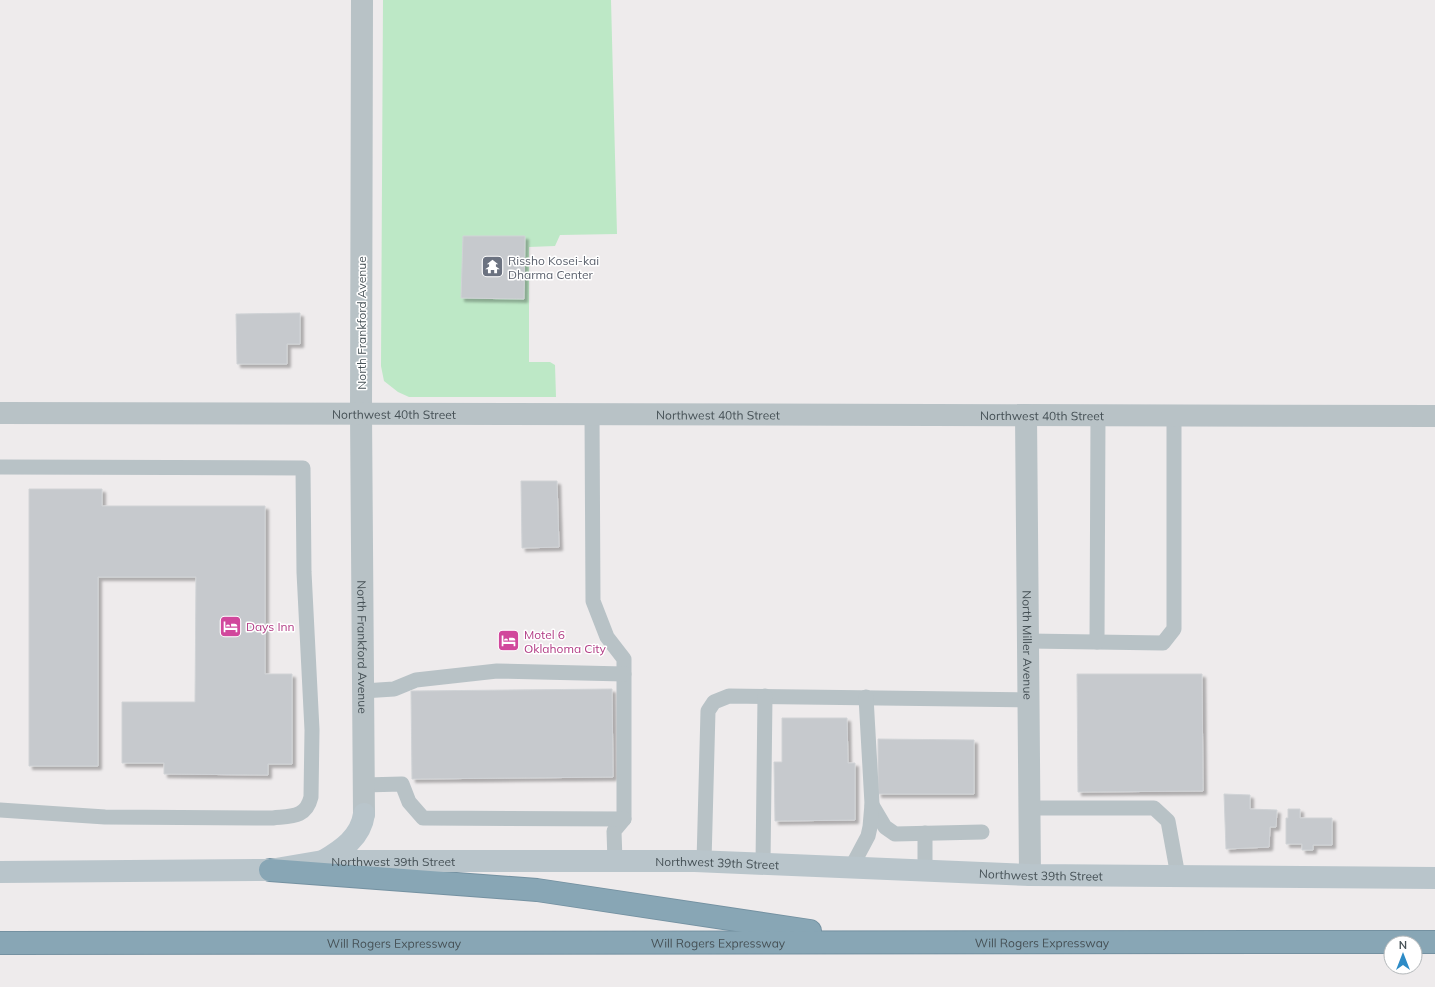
<svg xmlns="http://www.w3.org/2000/svg" width="1435" height="987" font-family="Mulish,sans-serif">
  <style>
    .green { fill: #bde8c6 }
    .building { fill: #c6c9cd; stroke: #d0d3d6; filter: url(#shadow) }
    .lines { fill: none; stroke-linecap: round; stroke-linejoin: round }
    .motorway-casing { stroke: #7491a1; stroke-width: 24 }
    .service { stroke: #b8c2c6; stroke-width: 15 }
    .minor { stroke: #b8c2c6; stroke-width: 22 }
    .secondary { stroke: #b9c5cb; stroke-width: 22 }
    .motorway { stroke: #88a6b5; stroke-width: 22 }
    .labels { text-anchor: middle; dominant-baseline: central; stroke-width: 3; stroke-linejoin: round; paint-order: stroke }
    .worship-label { font-size: 12px; fill: #5b616d; stroke: #fff; text-anchor: start }
    .street-label { font-size: 12px; fill: #465156; stroke: #fff }
    .hotel-label { font-size: 12px; fill: #b23c85; stroke: #fff; text-anchor: start }
  </style>
  <defs>
    <filter id="shadow"><feDropShadow dx="3.5" dy="3.5" stdDeviation="1" flood-color="#0004"/></filter>
  </defs>
  <rect width="100%" height="100%" fill="#eeebec"/>
  <polygon class="green" points="383,0 611,0 617,234 560,235 555,246 529,247 529,362 550,362 555,365 556,397 409,397 398,392 384,381 381,366"/>
  <g class="building">
    <polygon points="463,236 525,236 524,299 461,298"/>
    <polygon points="300,313 300,344 287,344 287,364 237,364 236,314"/>
    <polygon points="521,481 557,481 559,547 522,548"/>
    <polygon points="29,489 102,489 102,506 265,506 265,674 292,674 292,764 268,764 268,775 164,774 164,763 122,763 122,702 195,702 196,577 98,577 98,766 29,766"/>
    <polygon points="1077,674 1202,674 1203,791 1078,792"/>
    <polygon points="612,689 613,777 412,779 411,691"/>
    <polygon points="782,718 847,718 848,763 855,763 855,820 775,821 774,762 782,762"/>
    <polygon points="878,739 974,740 974,794 878,794"/>
    <polygon points="1224,794 1250,795 1250,809 1277,810 1276,827 1270,827 1269,847 1226,849"/>
    <polygon points="1288,809 1300,809 1300,818 1332,818 1332,845 1313,845 1313,850 1302,850 1302,844 1286,844 1286,818 1288,818"/>
  </g>
  <g class="lines">
    <defs>
      <g id="motorway">
        <polyline points="270,870 537,890 810,931"/>
        <path id="s5" d="M0,943l1435,-1"/>
      </g>
    </defs>
    <use href="#motorway" class="motorway-casing"/>
    <g class="service">
      <polyline points="592,414 593,601 607,637 624,659 624,819 614,831 615,861"/>
      <path d="M0,467l303,1 1,104 8,158 -1,67c-5,21 -20,19 -38,21l-168,-1 -105,-7"/>
      <polyline points="1029,641 1163,643 1174,629 1174,416"/>
      <polyline points="1097,642 1098,416"/>
      <polyline points="363,691 394,689 416,680 497,671 624,674"/>
      <polyline points="364,785 402,784 409,802 423,818 624,819"/>
      <polyline points="872,805 885,827 895,834 982,832"/>
      <polyline points="1030,808 1154,808 1168,821 1178,876"/>
      <polyline points="925,833 925,870"/>
      <polyline points="704,862 708,711 714,702 729,696 1029,700"/>
      <polyline points="763,864 765,696"/>
      <polyline points="851,868 868,836 870,827 872,804 866,697"/>
    </g>
    <g class="minor">
      <path id="s1" d="M362,0l-1,413 3,401"/>
      <path id="s2" d="M0,413l1435,3"/>
      <path id="s3" d="M1026,415l4,460"/>
    </g>
    <g class="secondary">
      <path d="M323,861c19,-11 38,-24 41,-47"/>
      <path id="s4" d="M0,872l270,-2 53,-9h372l335,14 405,3"/>
    </g>
    <use href="#motorway" class="motorway"/>
  </g>
  <defs>
    <symbol id="temple-square" viewBox="-11 -11 22 22"><rect x="-9" y="-9" width="18" height="18" rx="4" fill="#6b7280" stroke="#fff"/><path d="M0-6L5-2H3V0L6.5 2.5H4V6H1.5V3h-3V6H-4V2.5H-6.5L-3 0V-2H-5Z" fill="#fff"/></symbol>
    <symbol id="hotel-square" viewBox="-11 -11 22 22"><rect x="-9" y="-9" width="18" height="18" rx="4" fill="#d1479c" stroke="#fff"/><path d="M-6-4.5h1.5V1H6V5H4.5V3h-9V5H-6ZM-4 0a1.8 1.8 0 1 1 3.6 0ZM.5 0V-2.5h3Q6-2.5 6 0Z" fill="#fff"/></symbol>
  </defs>
  <g fill-rule="evenodd">
    <use href="#temple-square" x="480" y="254" width="25" height="25"/>
    <use href="#hotel-square" x="218" y="614" width="25" height="25"/>
    <use href="#hotel-square" x="496" y="628" width="25" height="25"/>
  </g>
  <g class="labels">
    <g class="worship-label">
      <text x="508" y="260">Rissho Kosei-kai<tspan x="508" dy="14">Dharma Center</tspan></text>
    </g>
    <g class="street-label">
      <text transform="translate(361 323) rotate(-90)">North Frankford Avenue</text>
      <text stroke="none"><textPath href="#s2" startOffset="394">Northwest 40th Street</textPath></text>
      <text stroke="none"><textPath href="#s2" startOffset="718">Northwest 40th Street</textPath></text>
      <text stroke="none"><textPath href="#s2" startOffset="1042">Northwest 40th Street</textPath></text>
      <text stroke="none"><textPath href="#s3" startOffset="230">North Miller Avenue</textPath></text>
      <text stroke="none"><textPath href="#s1" startOffset="647">North Frankford Avenue</textPath></text>
      <text stroke="none"><textPath href="#s4" startOffset="394">Northwest 39th Street</textPath></text>
      <text stroke="none"><textPath href="#s4" startOffset="718">Northwest 39th Street</textPath></text>
      <text stroke="none"><textPath href="#s4" startOffset="1042">Northwest 39th Street</textPath></text>
      <text stroke="none"><textPath href="#s5" startOffset="394">Will Rogers Expressway</textPath></text>
      <text stroke="none"><textPath href="#s5" startOffset="718">Will Rogers Expressway</textPath></text>
      <text stroke="none"><textPath href="#s5" startOffset="1042">Will Rogers Expressway</textPath></text>
    </g>
    <g class="hotel-label">
      <text x="246" y="626">Days Inn</text>
      <text x="524" y="634">Motel 6<tspan x="524" dy="14">Oklahoma City</tspan></text>
    </g>
  </g>
  <g transform="translate(1403 955)"><circle r="19" fill="#ffffff" stroke="#b5b9bb"/>
  <path d="M0-3L7 15L0 10L-7 15Z" fill="#2d8bc6"/>
  <text y="-6" font-size="11" font-weight="bold" text-anchor="middle" fill="#465156">N</text>
  </g>
</svg>
